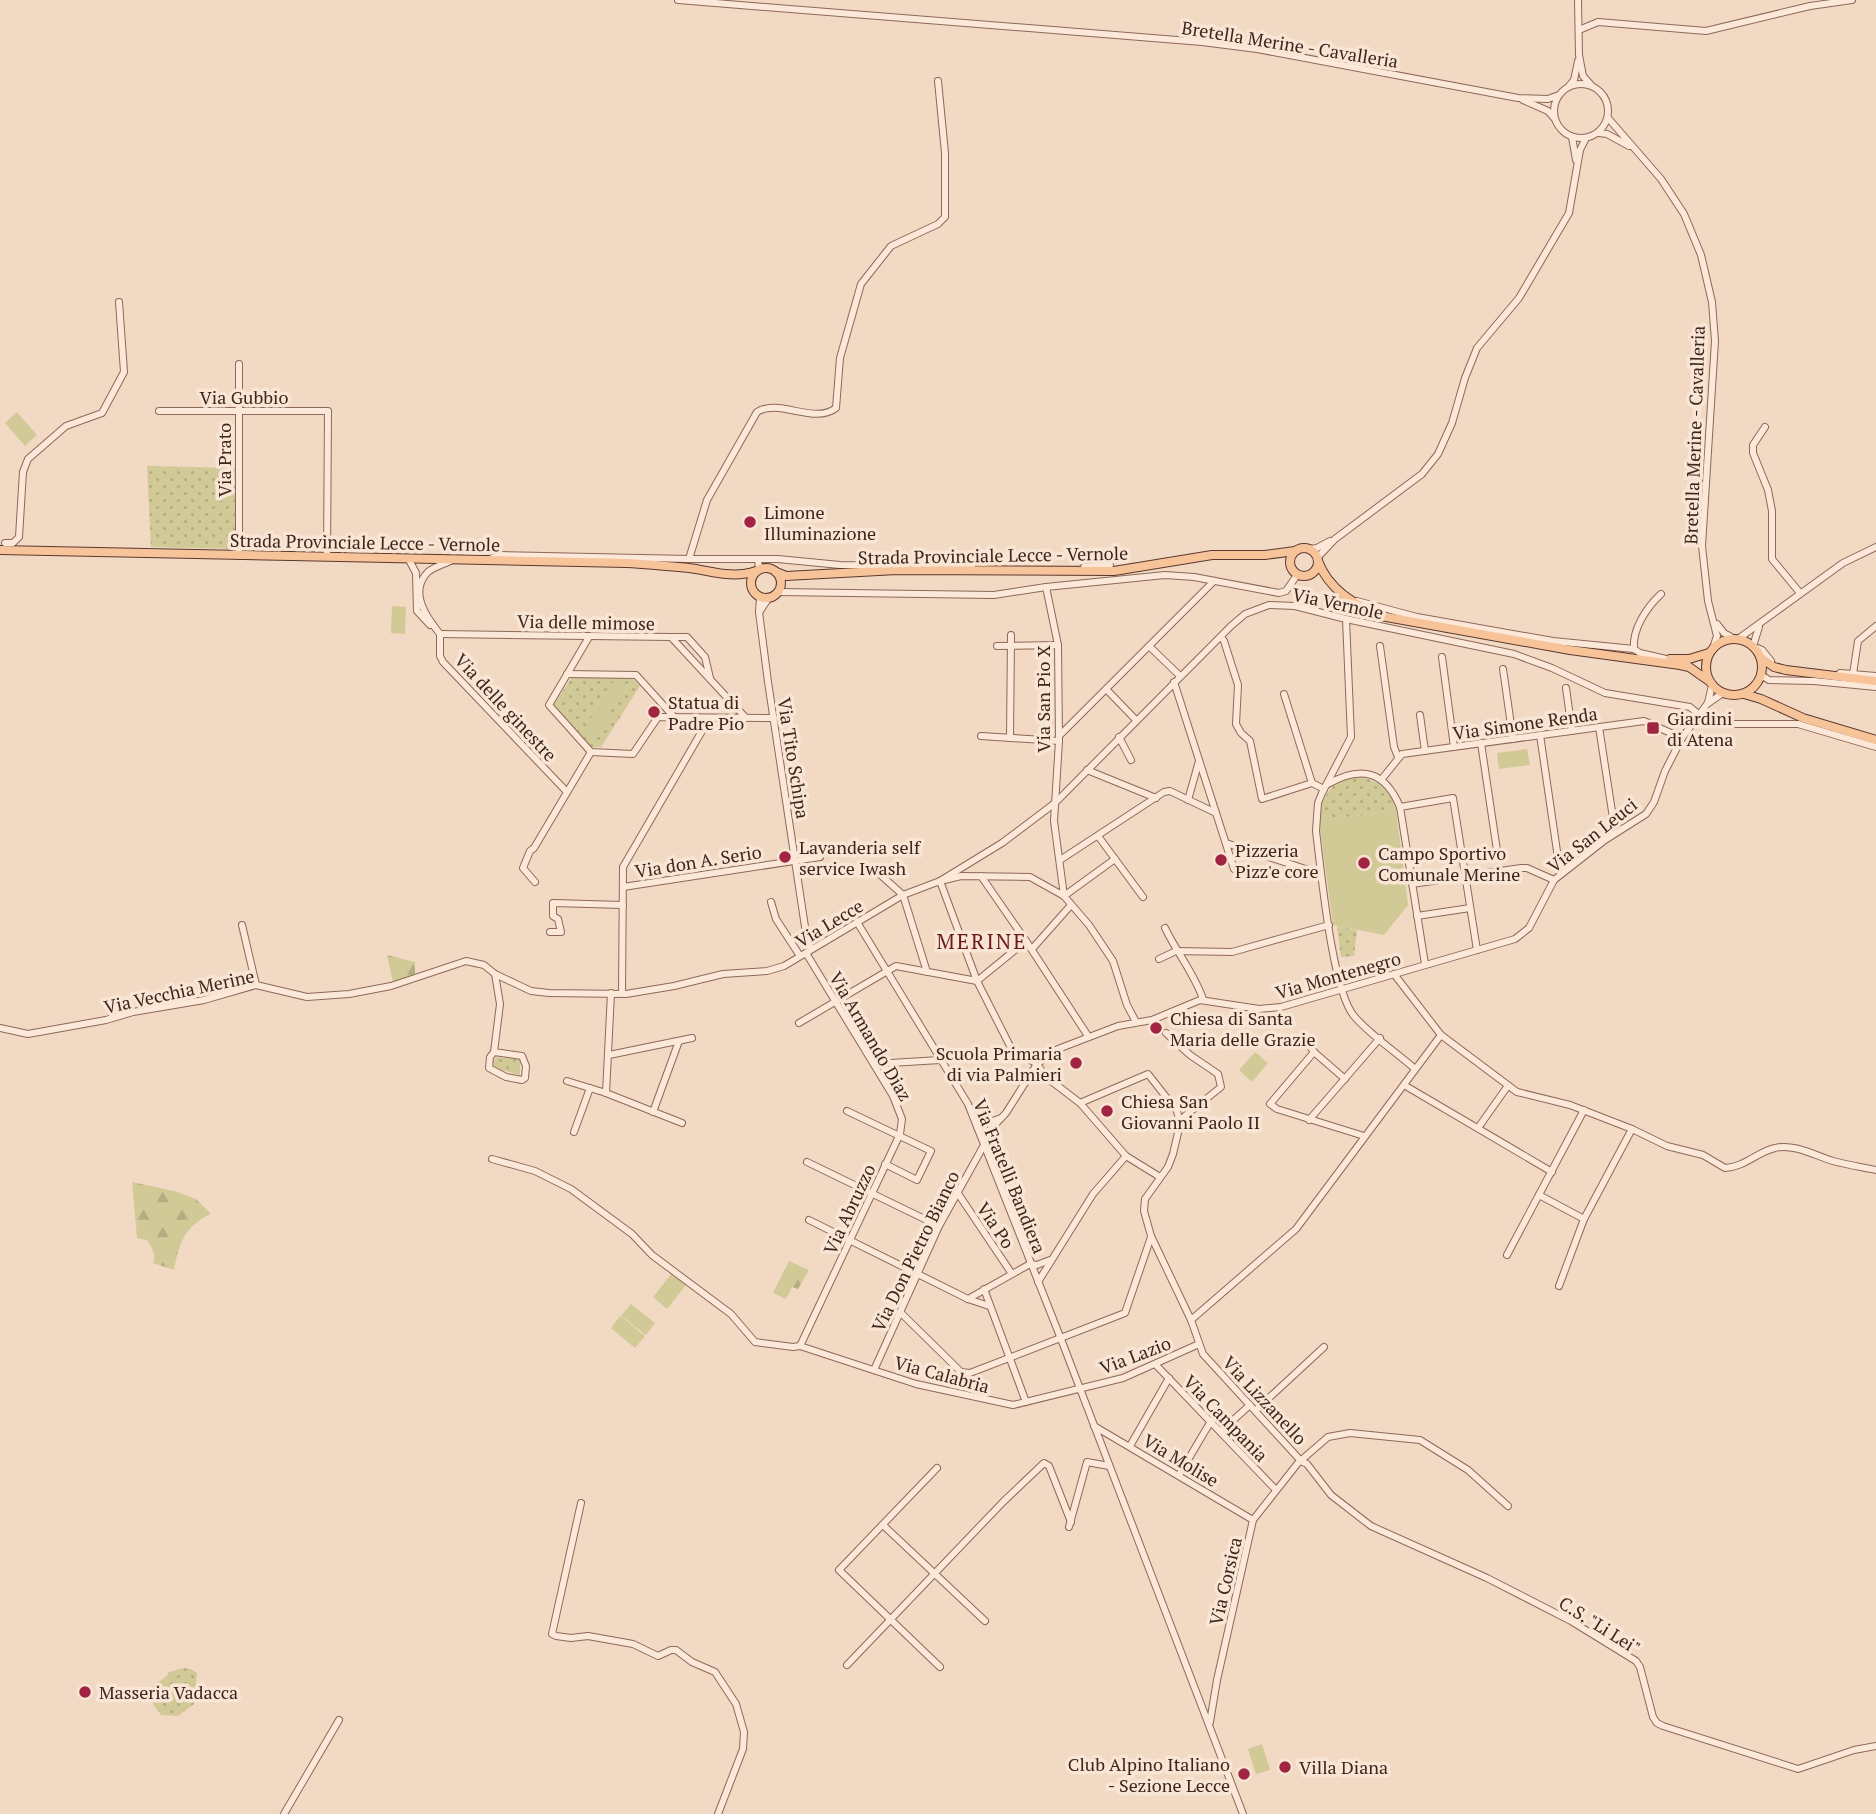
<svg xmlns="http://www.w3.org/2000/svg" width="1876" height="1814" font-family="'PT Serif',serif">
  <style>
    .green { fill: url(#green-dots) }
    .forest { fill: url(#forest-firs) }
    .pitch { fill: #d1ca97 }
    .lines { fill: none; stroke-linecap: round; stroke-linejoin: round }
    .minor-casing { stroke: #8e6859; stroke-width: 8 }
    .major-casing { stroke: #5b382d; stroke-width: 10 }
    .minor { stroke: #fbe8d8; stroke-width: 6 }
    .major { stroke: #f7c49a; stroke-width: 8 }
    .poi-dot { fill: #a12443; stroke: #f8e5d4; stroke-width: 2.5 }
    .labels { text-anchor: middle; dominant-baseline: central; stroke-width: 7; stroke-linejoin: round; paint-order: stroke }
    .street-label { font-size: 18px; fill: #3d251e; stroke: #f8e5d4 }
    .poi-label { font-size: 18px; fill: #3d251e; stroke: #f8e5d4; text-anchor: start }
    .quarter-label { font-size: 21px; letter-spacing: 2px; fill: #6c1a1c; stroke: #f8e5d4 }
  </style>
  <defs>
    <pattern id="green-dots" width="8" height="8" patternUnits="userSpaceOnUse" patternTransform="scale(1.75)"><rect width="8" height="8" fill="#d1ca97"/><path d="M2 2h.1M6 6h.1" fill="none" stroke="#b4ad82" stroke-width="1.8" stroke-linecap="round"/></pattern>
    <pattern id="forest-firs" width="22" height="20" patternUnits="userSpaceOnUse" patternTransform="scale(1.75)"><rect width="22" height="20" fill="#d1ca97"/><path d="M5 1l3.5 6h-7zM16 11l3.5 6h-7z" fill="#b4ad82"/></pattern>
  </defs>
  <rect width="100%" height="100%" fill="#f1d9c4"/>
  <g class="green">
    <polygon points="147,466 235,468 235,549 151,547"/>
    <polygon points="572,677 633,679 640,686 601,747 591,747 553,706"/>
    <path d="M1361,777c19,4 30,14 35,33l-77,11c3,-27 13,-43 42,-44z"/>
    <polygon points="1337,926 1357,930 1354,956 1341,957"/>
    <polygon points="497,1057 518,1059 520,1061 520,1075 494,1068 493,1061"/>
    <polygon points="184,1668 191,1669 197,1673 194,1704 178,1716 161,1715 151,1701 147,1689 166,1677 169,1672"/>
  </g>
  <g class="forest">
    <polygon points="387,955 415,962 415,974 393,982"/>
    <path d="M132,1182l42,9 22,8 15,15c-27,12 -32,30 -37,56l-21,-7c4,-9 -2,-16 -6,-23l-10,-2z"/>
    <polygon points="789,1261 809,1270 798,1289 792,1287 786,1299 773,1293"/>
  </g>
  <g class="pitch">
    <polygon points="17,412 37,435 25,446 5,423"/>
    <polygon points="392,606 406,607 405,634 391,633"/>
    <polygon points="613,682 624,689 610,711 599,704"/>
    <polygon points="597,708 609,715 594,739 583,732"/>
    <polygon points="1527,749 1530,765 1499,769 1497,753"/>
    <polygon points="1396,810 1408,905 1384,935 1333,925 1319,821"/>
    <polygon points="1255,1052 1268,1063 1252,1082 1239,1070"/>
    <polygon points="672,1273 686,1285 667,1309 653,1297"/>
    <polygon points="631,1304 655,1323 646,1335 621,1316"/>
    <polygon points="620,1316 645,1336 635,1348 611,1328"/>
    <polygon points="1262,1744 1270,1770 1256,1774 1248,1749"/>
  </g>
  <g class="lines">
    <defs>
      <g id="minor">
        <polyline points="678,0 1202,42 1257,49 1518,98 1548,99 1559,95"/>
        <polyline points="1578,0 1579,55 1583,76 1591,85"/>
        <polyline points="1579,30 1598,22 1706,31 1810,6 1852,0"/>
        <circle cx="1581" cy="111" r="27"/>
        <polyline points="1569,86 1574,80 1578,61"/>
        <polyline points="1523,100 1548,111 1555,119"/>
        <polyline points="1608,118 1661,179 1684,214 1701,255 1712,302 1715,341 1702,546 1708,601 1717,636 1713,648"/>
        <polyline points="1599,133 1607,134 1629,146"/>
        <polyline points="1572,137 1576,160"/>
        <polyline points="159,411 328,411 327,557"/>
        <polyline points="1765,427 1753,445 1753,453 1768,490 1772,511 1772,559 1800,593"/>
        <polyline points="5,543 13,543 19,537 23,472 28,459 66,426 102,413 124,372 119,302"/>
        <polyline points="1308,549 1317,548 1330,541"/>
        <polyline points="239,556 239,364"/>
        <polyline points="408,558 416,573 417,611 430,625"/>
        <polyline points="1317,558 1335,539 1422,474 1438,454 1452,423 1465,378 1477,348 1519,298 1569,213 1580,150 1586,138"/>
        <path d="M490,559l9,-4 190,4 18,-59 50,-88c22,-14 57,13 79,-4l4,-50 21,-74 30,-38 47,-22 7,-7v-64l-7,-72"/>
        <polyline points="689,559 778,559 840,565 972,566"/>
        <polyline points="758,559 759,569"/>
        <polyline points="1084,567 1110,565"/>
        <polyline points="778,592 994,595 1046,587"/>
        <polyline points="760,598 759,612 768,682 807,940 811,949"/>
        <polyline points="1357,601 1417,617 1553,641 1634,649 1640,653 1666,659"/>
        <polyline points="760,611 768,599"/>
        <path d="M1346,619l5,118 -29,56 -4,10 -2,28c5,39 16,159 38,185 15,18 43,37 61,53"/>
        <polyline points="1717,624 1724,633 1733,638"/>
        <polyline points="440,634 671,637 746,718"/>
        <polyline points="440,634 440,656 443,662 567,792"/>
        <path d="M440,634c-13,-16 -32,-42 -12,-62 7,-6 18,-8 26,-13"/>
        <polyline points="589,637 549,705 591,752 633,754 658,717 774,718"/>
        <polyline points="671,637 687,637 705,657 710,678"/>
        <polyline points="1221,637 1224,641 1238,685 1236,724 1241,733 1250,741 1262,799 1312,783"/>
        <polyline points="1738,639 1843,563 1876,547"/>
        <polyline points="997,646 1058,645"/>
        <polyline points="1149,646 1180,676"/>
        <polyline points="1380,646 1394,747 1398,757"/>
        <polyline points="1753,646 1759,627"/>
        <polyline points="1755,647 1762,650 1771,661"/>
        <path d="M1634,649c-2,-20 13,-42 27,-55"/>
        <polyline points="1442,657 1454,747"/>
        <polyline points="1503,669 1513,739"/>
        <polyline points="1840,673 1876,676"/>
        <polyline points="567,674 636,675 675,718"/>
        <polyline points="1853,674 1858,641 1876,626"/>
        <polyline points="1761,675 1769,680 1814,681 1876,687"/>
        <polyline points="1174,682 1234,869"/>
        <polyline points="1566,688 1572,731"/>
        <polyline points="1106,689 1136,720"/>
        <polyline points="1284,694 1312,783 1324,789"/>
        <polyline points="1708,703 1712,685"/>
        <polyline points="1420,715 1425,751"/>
        <polyline points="1599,727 1613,818"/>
        <polyline points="1540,735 1558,858"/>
        <polyline points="981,736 1059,741"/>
        <polyline points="1059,736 1214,581"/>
        <polyline points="1119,737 1131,760"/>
        <polyline points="1010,738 1011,635"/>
        <polyline points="1481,743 1498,857"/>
        <polyline points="1087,770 1156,798"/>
        <polyline points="1381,780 1402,754 1644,721 1682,738"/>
        <path d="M1328,784c33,-19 57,-13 72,23l25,157"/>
        <polyline points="1188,800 1199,761"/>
        <polyline points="1400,807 1453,798 1477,950"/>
        <polyline points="1098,836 1143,897"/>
        <polyline points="1226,843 1321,874"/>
        <polyline points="1115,859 1064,896 1054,821 1059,741 1058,645 1046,587 1165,575 1194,577 1279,593 1286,591 1297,575"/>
        <polyline points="1060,860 1164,792 1170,791 1216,813"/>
        <polyline points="875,870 903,895 927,972"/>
        <polyline points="981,876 1026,941 1088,1036"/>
        <polyline points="535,882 523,868 530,851 534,848 591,752"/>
        <polyline points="1412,884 1521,868 1527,868 1554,880"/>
        <polyline points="623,887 820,857"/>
        <polyline points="771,902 776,919 800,956"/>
        <polyline points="1417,916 1470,908"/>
        <polyline points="857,922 968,1104 1061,1339 1243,1814"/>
        <polyline points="242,925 256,985"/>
        <path d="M1165,928c12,25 29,45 38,71"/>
        <polyline points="550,932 561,932 558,919 553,916 553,903 623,905"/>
        <polyline points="1032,949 1071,905"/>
        <polyline points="1159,959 1176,951 1232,952 1329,925"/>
        <polyline points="622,993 623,867 709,719"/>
        <polyline points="799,1023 896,966 977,981 1026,941"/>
        <polyline points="0,1028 28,1034 106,1020 133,1012 204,1000 256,985 307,997 349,994 391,986 466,961 484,965 495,974 531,991 549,993 626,994 674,986 723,974 767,971 784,966 903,895 940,881 961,876 1030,877 1064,896 1089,925 1113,961 1127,1005 1136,1022"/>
        <polyline points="1166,1033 1190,1055 1218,1074 1221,1087 1180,1120"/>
        <polyline points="1441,1035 1517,1092 1570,1105 1632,1129 1584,1219 1559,1286"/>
        <polyline points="1306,1041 1314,1052 1270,1104 1277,1109 1364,1136"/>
        <polyline points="494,1052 490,1057 489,1068 506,1077 522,1080 525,1078 526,1066 522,1056 494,1052 500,1004 495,974"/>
        <polyline points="1314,1052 1345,1079"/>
        <polyline points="609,1055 692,1038"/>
        <polyline points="874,1064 940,1060"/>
        <polyline points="567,1081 606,1093 682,1123"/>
        <polyline points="1404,1085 1552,1172"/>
        <polyline points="606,1093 611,993"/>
        <polyline points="1080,1103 1148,1074 1177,1111 1180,1124 1173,1154 1168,1167 1145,1199 1144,1211 1151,1236 1191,1320 1203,1354 1301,1461 1307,1464 1331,1495 1371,1526 1487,1578 1571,1621 1636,1661 1640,1667 1653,1717 1657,1723 1663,1726 1798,1769 1854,1750 1876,1746"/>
        <polyline points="847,1111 931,1151 917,1180 885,1164"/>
        <polyline points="653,1112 679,1041"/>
        <polyline points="1309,1120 1380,1038"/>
        <polyline points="977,1127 1001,1118"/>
        <polyline points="1478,1128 1507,1087"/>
        <path d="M1632,1129l35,17 36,9 22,13c20,-1 32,-16 50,-20 19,-5 41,8 58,13 14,4 29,6 43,9"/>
        <polyline points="574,1132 590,1088"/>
        <polyline points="492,1159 535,1171 571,1189 632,1234 652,1255 731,1314 755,1342 793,1347 800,1346 916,1384 1013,1405 1123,1378 1199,1344"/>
        <polyline points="807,1162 939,1226"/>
        <polyline points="1160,1177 1126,1156 1080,1103 1046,1077 1037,1064 1011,1048 977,981 940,881 1002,843 1055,803 1231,626 1245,614 1269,605 1295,606 1346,619 1514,654 1552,668 1605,693 1690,707 1708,722 1716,724 1798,724 1876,747"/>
        <polyline points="957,1192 1012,1274"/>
        <polyline points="1539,1195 1584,1219"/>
        <polyline points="809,1220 968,1299 989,1306"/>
        <polyline points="1507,1255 1584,1110"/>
        <polyline points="1038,1282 1093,1194 1126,1156"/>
        <polyline points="984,1289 1026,1402"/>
        <polyline points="968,1299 1030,1264 1037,1265 1050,1260"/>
        <polyline points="900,1312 961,1372 970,1373 1125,1313 1151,1237"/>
        <polyline points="1191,1320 1296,1229 1441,1035 1394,974"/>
        <polyline points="800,1346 900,1134 902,1119 893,1096 806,953"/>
        <polyline points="1156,1365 1276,1490"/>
        <polyline points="874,1370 939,1226 984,1145 990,1130 1006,1113 1037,1064 1058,1049 1118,1026 1152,1020 1200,1000 1259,1009 1281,1007 1515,939 1529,928 1554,880 1605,840 1646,814 1654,802 1665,771 1682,738 1707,704 1723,693"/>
        <polyline points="1256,1410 1324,1347"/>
        <polyline points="1094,1426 1253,1520"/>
        <polyline points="1221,1431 1250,1405"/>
        <polyline points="1130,1446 1169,1378"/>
        <polyline points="937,1468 839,1570 940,1667"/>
        <polyline points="1179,1475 1211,1421"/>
        <polyline points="581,1503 552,1634 556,1636 571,1638 588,1636 633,1644 658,1656 671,1650 676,1650 692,1662 715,1672 736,1704 744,1732 743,1749 718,1814"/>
        <polyline points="883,1525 985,1621"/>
        <polyline points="1069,1527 1087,1462 1109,1466"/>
        <polyline points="847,1665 1003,1502 1044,1463 1049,1466 1071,1522"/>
        <polyline points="1210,1722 1217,1680 1253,1520 1298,1463 1328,1437 1350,1433 1420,1440 1468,1470 1508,1506"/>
        <polyline points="284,1814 339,1720"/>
      </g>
      <g id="major">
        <circle cx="1304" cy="562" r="14"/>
        <path d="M0,550l627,13c20,1 41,3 62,5 23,3 43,11 67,3"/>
        <path d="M1318,561c11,29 36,43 63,55l189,34 110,15 9,2 20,14"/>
        <circle cx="766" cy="583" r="15"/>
        <polyline points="776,572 786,576 897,570 1114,571 1212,555 1265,555 1295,551"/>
        <circle cx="1734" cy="667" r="28"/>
        <polyline points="1761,658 1774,667 1786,670 1876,681"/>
        <polyline points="1670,659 1689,659 1709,653"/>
        <polyline points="1744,694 1761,699 1803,718 1876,740"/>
      </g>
    </defs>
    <use href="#minor" class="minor-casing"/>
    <use href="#major" class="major-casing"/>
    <use href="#minor" class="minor"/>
    <use href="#major" class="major"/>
  </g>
  <g class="poi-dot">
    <circle cx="750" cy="522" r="7"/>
    <circle cx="654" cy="712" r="7"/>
    <rect x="1646" y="721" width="14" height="14" rx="3.5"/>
    <circle cx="785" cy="857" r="7"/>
    <circle cx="1221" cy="860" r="7"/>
    <circle cx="1364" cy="863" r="7"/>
    <circle cx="1156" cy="1028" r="7"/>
    <circle cx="1076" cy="1063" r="7"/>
    <circle cx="1107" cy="1111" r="7"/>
    <circle cx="85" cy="1692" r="7"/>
    <circle cx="1285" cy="1767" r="7"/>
    <circle cx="1244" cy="1774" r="7"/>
  </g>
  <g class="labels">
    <g class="street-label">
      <text transform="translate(1290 44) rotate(9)">Bretella Merine - Cavalleria</text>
      <text x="244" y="397">Via Gubbio</text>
      <text transform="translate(1694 435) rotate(-88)">Bretella Merine - Cavalleria</text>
      <text transform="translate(224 460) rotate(-90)">Via Prato</text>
      <text transform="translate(365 542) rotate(1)">Strada Provinciale Lecce - Vernole</text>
      <text transform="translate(993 555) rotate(-1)">Strada Provinciale Lecce - Vernole</text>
      <text transform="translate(1338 603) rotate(12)">Via Vernole</text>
      <text transform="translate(586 622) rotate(1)">Via delle mimose</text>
      <text transform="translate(1043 699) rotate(-90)">Via San Pio X</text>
      <text transform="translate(506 707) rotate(47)">Via delle ginestre</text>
      <text transform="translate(1525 723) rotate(-8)">Via Simone Renda</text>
      <text transform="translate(794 758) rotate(81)">Via Tito Schipa</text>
      <text transform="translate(1592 835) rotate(-38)">Via San Leuci</text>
      <text transform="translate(698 861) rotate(-9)">Via don A. Serio</text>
      <text transform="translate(829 923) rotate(-31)">Via Lecce</text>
      <text transform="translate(1338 975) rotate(-16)">Via Montenegro</text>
      <text transform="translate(179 991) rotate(-12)">Via Vecchia Merine</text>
      <text transform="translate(871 1036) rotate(60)">Via Armando Diaz</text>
      <text transform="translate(1010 1176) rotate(68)">Via Fratelli Bandiera</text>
      <text transform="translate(849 1209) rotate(-65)">Via Abruzzo</text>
      <text transform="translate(996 1225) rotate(56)">Via Po</text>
      <text transform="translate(915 1251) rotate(-64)">Via Don Pietro Bianco</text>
      <text transform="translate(1135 1355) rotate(-21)">Via Lazio</text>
      <text transform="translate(942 1374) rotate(15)">Via Calabria</text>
      <text transform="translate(1265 1400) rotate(47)">Via Lizzanello</text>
      <text transform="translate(1226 1418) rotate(46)">Via Campania</text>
      <text transform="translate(1181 1460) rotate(31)">Via Molise</text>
      <text transform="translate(1225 1581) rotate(-77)">Via Corsica</text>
      <text transform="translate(1600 1625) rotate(32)">C.S. "Li Lei"</text>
    </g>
    <g class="poi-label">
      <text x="764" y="512">Limone<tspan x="764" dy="21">Illuminazione</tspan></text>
      <text x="668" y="702">Statua di<tspan x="668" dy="21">Padre Pio</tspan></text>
      <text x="1667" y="718">Giardini<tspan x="1667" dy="21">di Atena</tspan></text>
      <text x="799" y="847">Lavanderia self<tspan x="799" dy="21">service Iwash</tspan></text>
      <text x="1235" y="850">Pizzeria<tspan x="1235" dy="21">Pizz'e core</tspan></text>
      <text x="1378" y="853">Campo Sportivo<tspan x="1378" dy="21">Comunale Merine</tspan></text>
      <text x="1170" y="1018">Chiesa di Santa<tspan x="1170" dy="21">Maria delle Grazie</tspan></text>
      <text x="1062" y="1053" text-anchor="end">Scuola Primaria<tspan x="1062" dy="21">di via Palmieri</tspan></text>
      <text x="1121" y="1101">Chiesa San<tspan x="1121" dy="21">Giovanni Paolo II</tspan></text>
      <text x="99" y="1692">Masseria Vadacca</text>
      <text x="1230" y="1764" text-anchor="end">Club Alpino Italiano<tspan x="1230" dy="21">- Sezione Lecce</tspan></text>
      <text x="1299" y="1767">Villa Diana</text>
    </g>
    <g class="quarter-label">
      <text x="982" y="941">MERINE</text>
    </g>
  </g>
</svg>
